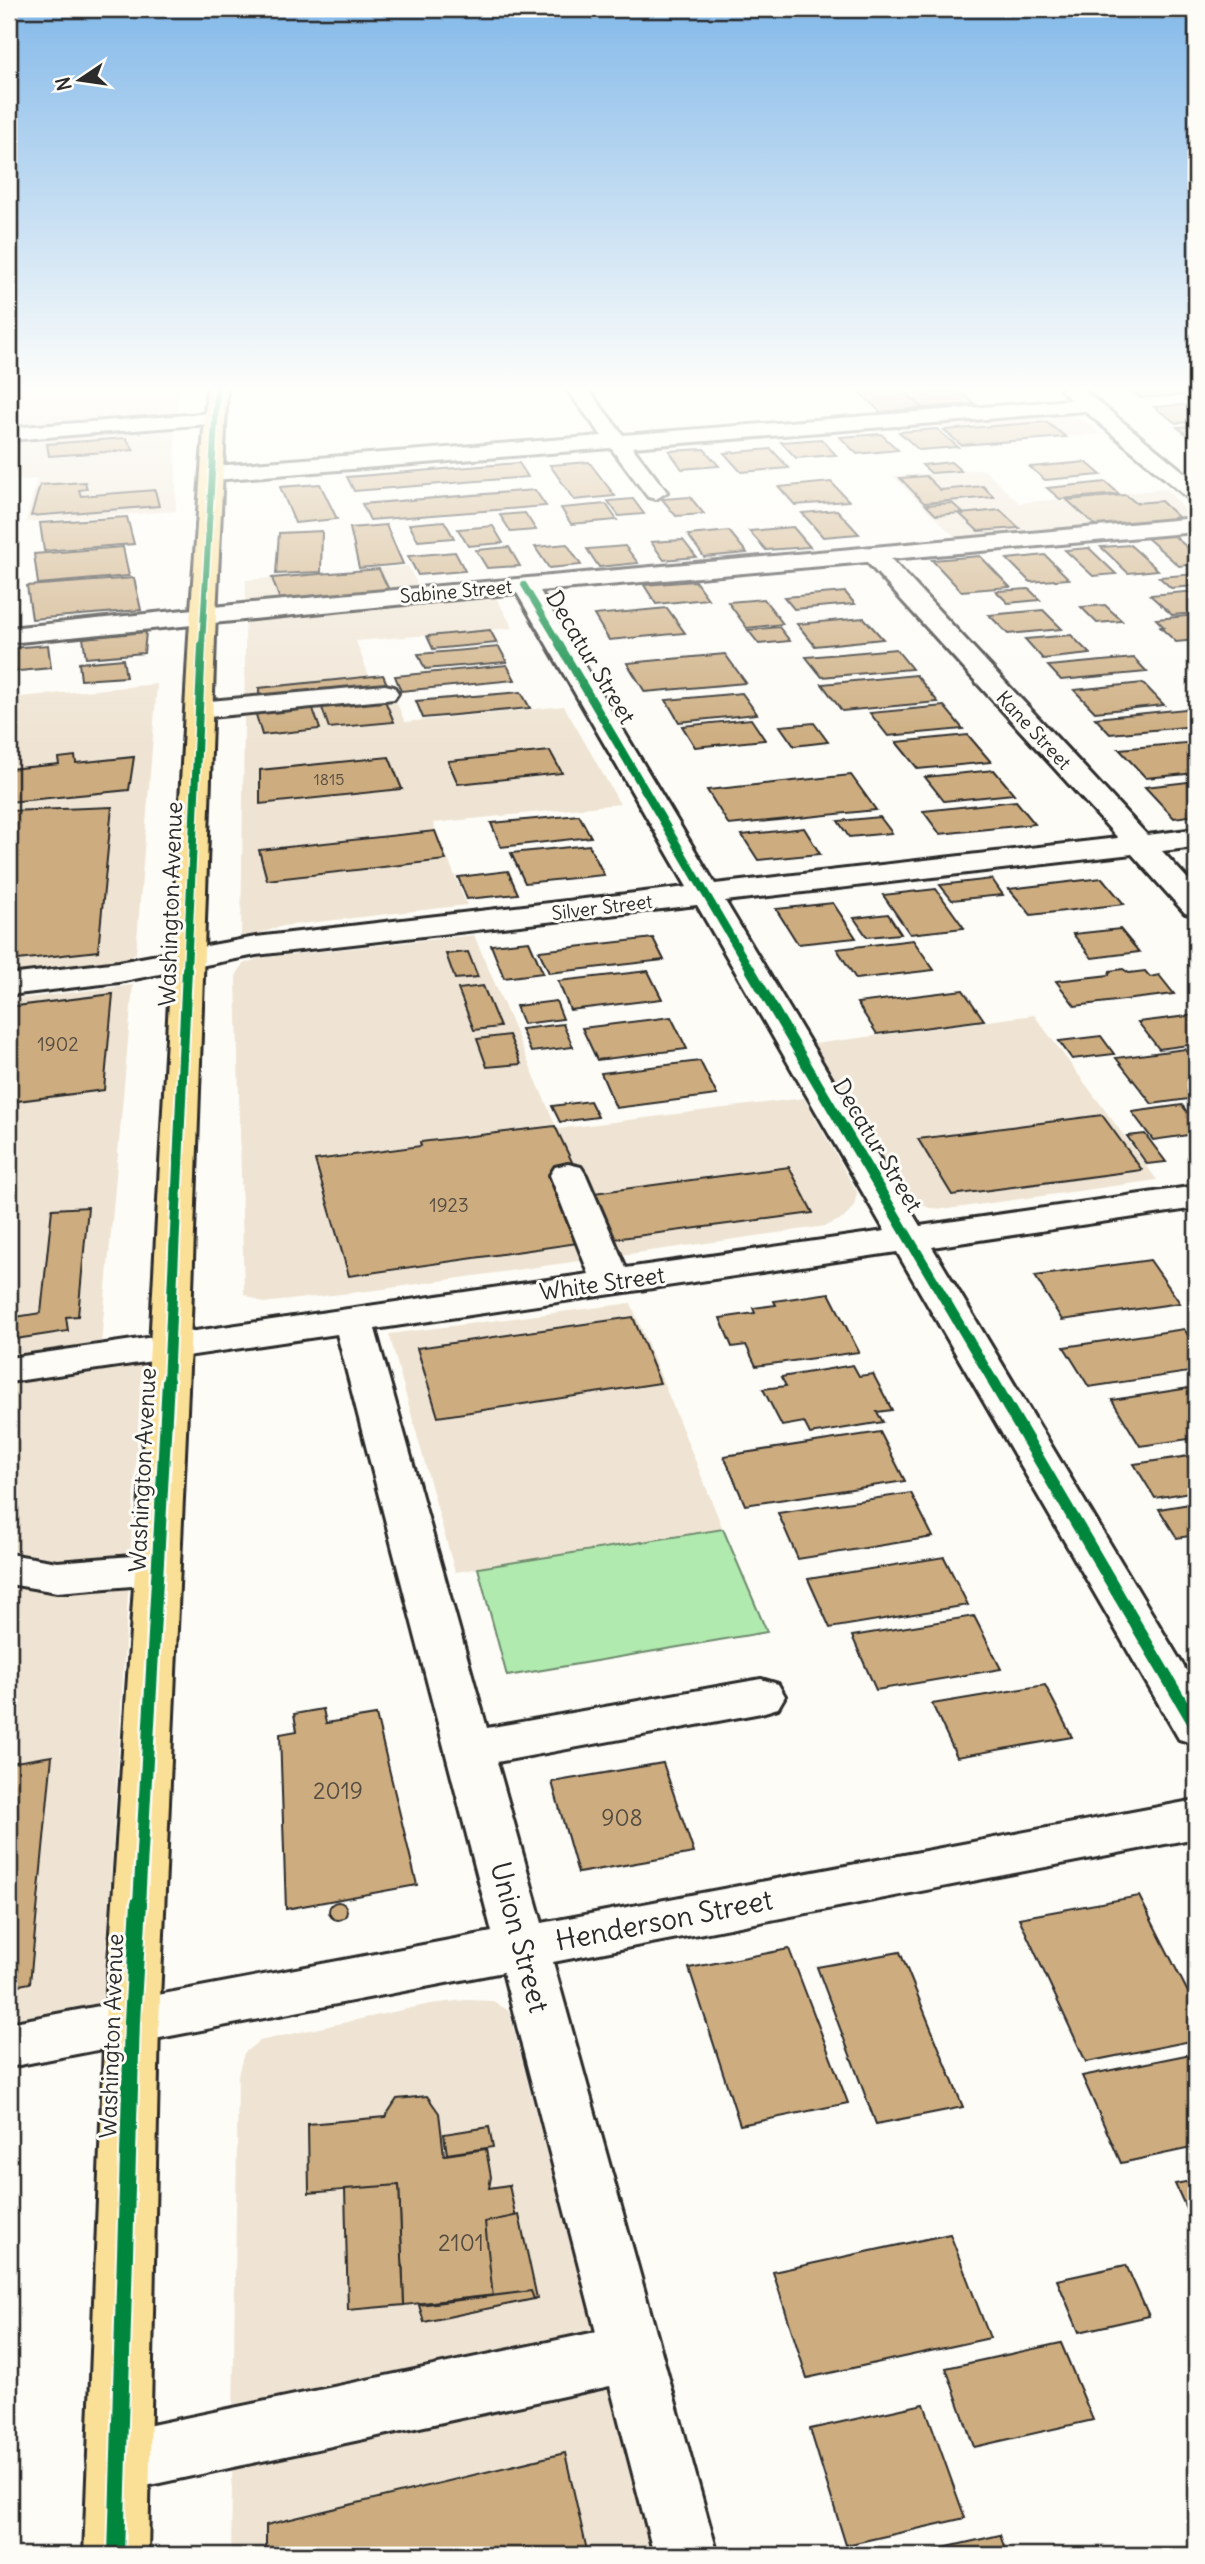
<svg xmlns="http://www.w3.org/2000/svg" width="1205" height="2564" font-family="Delius,sans-serif">
  <style>
    .built { fill: #efe4d3 }
    .green { fill: #b0eaaf; stroke: #6e8a6d; stroke-width: 2 }
    .building { fill: #cdad80; stroke: #2b2b2b; stroke-width: 2 }
    .lines { fill: none; stroke-linecap: round; stroke-linejoin: round }
    .minor-casing { stroke: #2b2b2b; stroke-width: 6 }
    .major-casing { stroke: #2b2b2b; stroke-width: 6 }
    .minor { fill: #fdfcf7; fill-rule: evenodd }
    .major { fill: #fadf96; fill-rule: evenodd }
    .cycleway-far4-casing { stroke: #fdfcf7; stroke-width: 9 }
    .cycleway-far3-casing { stroke: #fdfcf7; stroke-width: 11 }
    .cycleway-far2-casing { stroke: #fdfcf7; stroke-width: 14 }
    .cycleway-far1-casing { stroke: #fdfcf7; stroke-width: 17 }
    .cycleway-casing { stroke: #fdfcf7; stroke-width: 20 }
    .cycleway-far4 { stroke: #00873e; stroke-width: 6 }
    .cycleway-far3 { stroke: #00873e; stroke-width: 8 }
    .cycleway-far2 { stroke: #00873e; stroke-width: 10 }
    .cycleway-far1 { stroke: #00873e; stroke-width: 12 }
    .cycleway { stroke: #00873e; stroke-width: 16 }
    .labels { text-anchor: middle; dominant-baseline: central; stroke-width: 6; stroke-linejoin: round; paint-order: stroke }
    .far-number-label { font-size: 16px; fill: #544c40 }
    .far-street-label { font-size: 19px; fill: #2b2b2b; stroke: #fdfcf7 }
    .number-label { font-size: 19px; fill: #544c40 }
    .street-label { font-size: 23px; fill: #2b2b2b; stroke: #fdfcf7 }
    .near-number-label { font-size: 23px; fill: #544c40 }
    .near-street-label { font-size: 28px; fill: #2b2b2b; stroke: #fdfcf7 }
  </style>
  <rect width="100%" height="100%" fill="#fdfcf7"/>
  <filter id="ink" filterUnits="userSpaceOnUse"><feTurbulence type="fractalNoise" baseFrequency=".0143" numOctaves="2"/><feDisplacementMap in="SourceGraphic" scale="14" xChannelSelector="R" yChannelSelector="G"/><feConvolveMatrix kernelMatrix="1 2 1 2 8 2 1 2 1" color-interpolation-filters="sRGB"/></filter>
  <g filter="url(#ink)">
    <g class="built">
      <polygon points="9,387 179,387 176,420 9,431"/>
      <polygon points="1064,415 1079,417 1101,434 961,445 936,422"/>
      <polygon points="175,427 176,511 26,522 37,479 9,481 9,437"/>
      <polygon points="983,469 1019,503 1167,489 1194,521 959,541 893,476"/>
      <polygon points="408,566 420,590 494,594 513,628 356,641 369,676 385,675 405,722 564,706 620,804 433,823 467,905 283,926 241,939 246,580"/>
      <polygon points="157,684 136,953 127,959 9,976 9,698"/>
      <polygon points="474,935 557,1129 804,1098 857,1192 854,1206 844,1218 826,1226 376,1290 263,1303 244,1294 236,976 243,964 259,958"/>
      <polygon points="133,985 101,1344 9,1356 9,1000"/>
      <polygon points="1034,1015 1157,1180 948,1209 929,1208 894,1189 806,1045"/>
      <polygon points="631,1303 723,1529 455,1572 389,1334"/>
      <polygon points="142,1363 103,2006 9,2024 9,1383"/>
      <polygon points="466,2000 493,2001 509,2011 652,2555 231,2555 238,2075 244,2053 259,2041 430,2004"/>
    </g>
    <polygon class="green" points="723,1529 767,1632 507,1676 478,1568"/>
    <g class="building">
      <polygon points="854,387 900,387 923,408 880,412"/>
      <polygon points="1126,387 1192,387 1196,394 1141,398"/>
      <polygon points="958,390 975,404 923,408 907,394"/>
      <polygon points="1196,404 1196,422 1176,423 1154,407"/>
      <polygon points="1046,422 1066,437 961,445 944,430"/>
      <polygon points="1196,426 1194,440 1177,427"/>
      <polygon points="937,429 958,447 919,450 899,432"/>
      <polygon points="881,434 898,450 857,454 840,437"/>
      <polygon points="126,438 134,450 49,456 47,444"/>
      <polygon points="821,439 836,455 796,458 781,442"/>
      <polygon points="704,449 719,466 682,469 669,451"/>
      <polygon points="771,449 789,468 741,472 724,453"/>
      <polygon points="589,462 615,496 574,500 550,465"/>
      <polygon points="951,462 961,471 931,473 922,465"/>
      <polygon points="1086,462 1101,475 1045,480 1030,467"/>
      <polygon points="519,463 528,477 354,491 347,477"/>
      <polygon points="926,476 940,490 983,486 994,497 924,503 900,478"/>
      <polygon points="85,482 87,489 79,490 81,496 155,490 159,506 31,516 40,485"/>
      <polygon points="831,482 849,501 795,505 779,487"/>
      <polygon points="1106,482 1119,494 1060,499 1047,488"/>
      <polygon points="320,484 337,519 295,523 280,487"/>
      <polygon points="535,490 546,506 370,520 362,504"/>
      <polygon points="1126,495 1136,503 1161,501 1180,519 1097,527 1067,500"/>
      <polygon points="690,497 704,514 676,516 662,499"/>
      <polygon points="633,499 644,514 619,516 608,501"/>
      <polygon points="952,503 963,513 936,515 926,505"/>
      <polygon points="606,504 617,520 571,524 561,508"/>
      <polygon points="837,510 859,534 823,537 802,513"/>
      <polygon points="1000,510 1019,528 978,531 960,514"/>
      <polygon points="525,513 536,530 511,532 500,515"/>
      <polygon points="127,517 134,544 44,551 40,523"/>
      <polygon points="444,521 454,538 418,541 409,524"/>
      <polygon points="386,525 403,564 359,568 350,528"/>
      <polygon points="493,526 503,543 468,546 458,529"/>
      <polygon points="793,527 810,547 766,550 749,531"/>
      <polygon points="322,531 321,572 276,574 279,533"/>
      <polygon points="729,531 747,553 704,557 688,535"/>
      <polygon points="1173,535 1196,555 1196,564 1179,566 1146,537"/>
      <polygon points="683,540 696,557 664,560 651,542"/>
      <polygon points="567,544 581,565 549,568 535,547"/>
      <polygon points="1130,545 1158,570 1128,573 1101,547"/>
      <polygon points="625,546 638,563 599,567 587,549"/>
      <polygon points="123,547 129,576 38,584 34,554"/>
      <polygon points="509,547 520,566 487,568 476,550"/>
      <polygon points="1089,548 1116,574 1093,576 1065,550"/>
      <polygon points="455,552 465,571 418,575 408,556"/>
      <polygon points="1045,555 1069,579 1030,582 1007,559"/>
      <polygon points="980,556 1010,587 961,591 932,560"/>
      <polygon points="379,569 389,590 280,600 272,578"/>
      <polygon points="1196,574 1196,586 1171,588 1159,577"/>
      <polygon points="134,578 141,610 32,619 27,586"/>
      <polygon points="695,581 708,599 656,604 644,585"/>
      <polygon points="1029,589 1040,600 1008,603 996,591"/>
      <polygon points="1196,591 1196,613 1172,615 1150,595"/>
      <polygon points="845,592 855,604 794,609 784,597"/>
      <polygon points="764,599 783,624 747,628 728,602"/>
      <polygon points="1105,605 1122,621 1097,623 1081,607"/>
      <polygon points="667,608 685,633 609,640 594,615"/>
      <polygon points="1043,610 1062,629 1008,634 989,615"/>
      <polygon points="1196,615 1196,640 1176,642 1160,627 1164,627 1156,619"/>
      <polygon points="864,618 883,639 815,646 797,624"/>
      <polygon points="779,627 790,641 759,644 748,630"/>
      <polygon points="490,630 497,643 433,649 427,636"/>
      <polygon points="146,632 144,653 86,658 83,638"/>
      <polygon points="1071,635 1090,654 1043,659 1025,639"/>
      <polygon points="48,645 51,668 9,672 9,648"/>
      <polygon points="499,647 507,662 425,669 418,654"/>
      <polygon points="896,649 912,669 822,677 806,657"/>
      <polygon points="725,654 746,683 645,692 627,663"/>
      <polygon points="1134,658 1147,672 1061,680 1048,666"/>
      <polygon points="123,659 126,677 81,680 79,663"/>
      <polygon points="507,665 515,680 401,691 395,676"/>
      <polygon points="383,675 389,689 259,701 259,688"/>
      <polygon points="916,675 938,702 842,711 822,684"/>
      <polygon points="1143,683 1164,705 1095,712 1074,690"/>
      <polygon points="521,692 530,708 423,718 416,701"/>
      <polygon points="742,693 757,714 679,722 666,700"/>
      <polygon points="383,696 394,722 329,728 320,702"/>
      <polygon points="311,703 320,729 262,735 254,708"/>
      <polygon points="944,706 963,729 888,736 870,713"/>
      <polygon points="1195,708 1196,726 1110,734 1095,718"/>
      <polygon points="751,719 765,740 695,747 682,726"/>
      <polygon points="814,723 828,742 794,746 780,726"/>
      <polygon points="968,735 991,762 918,769 896,742"/>
      <polygon points="1196,742 1196,773 1146,778 1119,749"/>
      <polygon points="550,751 562,773 458,784 448,761"/>
      <polygon points="75,756 76,763 134,757 129,790 9,802 9,769 59,764 58,758"/>
      <polygon points="389,757 402,789 260,804 260,770"/>
      <polygon points="994,770 1014,794 944,801 925,777"/>
      <polygon points="851,775 876,810 729,825 707,790"/>
      <polygon points="1196,781 1196,815 1174,818 1145,787"/>
      <polygon points="1016,801 1035,824 940,834 923,811"/>
      <polygon points="112,807 98,951 9,961 9,811"/>
      <polygon points="579,815 591,837 501,847 491,823"/>
      <polygon points="880,817 892,833 849,837 838,821"/>
      <polygon points="804,828 820,854 758,860 742,835"/>
      <polygon points="435,831 446,860 267,880 259,850"/>
      <polygon points="589,845 604,875 525,883 511,853"/>
      <polygon points="508,871 518,894 467,899 458,877"/>
      <polygon points="1102,878 1124,904 1031,915 1009,889"/>
      <polygon points="992,879 1003,895 952,900 940,885"/>
      <polygon points="936,889 964,928 910,934 883,895"/>
      <polygon points="833,903 856,938 798,944 776,909"/>
      <polygon points="888,914 901,934 867,937 854,918"/>
      <polygon points="1120,929 1139,952 1092,958 1073,934"/>
      <polygon points="653,938 664,960 549,973 539,951"/>
      <polygon points="913,940 934,970 856,979 837,949"/>
      <polygon points="529,941 543,973 504,978 491,945"/>
      <polygon points="468,952 478,977 455,979 446,954"/>
      <polygon points="1123,969 1129,973 1145,971 1150,977 1159,975 1174,994 1075,1006 1056,981 1109,975 1110,971"/>
      <polygon points="648,971 662,999 570,1010 558,981"/>
      <polygon points="483,986 500,1027 474,1030 458,989"/>
      <polygon points="963,990 984,1020 877,1034 857,1003"/>
      <polygon points="113,994 104,1090 9,1102 9,1007"/>
      <polygon points="556,1001 563,1019 523,1024 516,1006"/>
      <polygon points="1196,1015 1196,1044 1159,1049 1138,1022"/>
      <polygon points="671,1017 687,1049 597,1060 582,1028"/>
      <polygon points="563,1024 573,1047 531,1052 521,1029"/>
      <polygon points="509,1035 521,1064 487,1067 477,1039"/>
      <polygon points="1101,1036 1114,1054 1072,1059 1059,1041"/>
      <polygon points="1185,1049 1192,1057 1196,1057 1196,1090 1193,1090 1196,1098 1152,1104 1116,1058"/>
      <polygon points="700,1061 717,1095 616,1108 601,1073"/>
      <polygon points="590,1101 598,1117 560,1122 552,1106"/>
      <polygon points="1182,1105 1196,1124 1196,1134 1153,1140 1132,1112"/>
      <polygon points="1102,1115 1142,1170 952,1195 918,1139"/>
      <polygon points="555,1126 574,1166 585,1242 349,1276 315,1160 421,1146 420,1142"/>
      <polygon points="1145,1134 1166,1162 1147,1164 1127,1136"/>
      <polygon points="789,1167 813,1213 606,1240 586,1194"/>
      <polygon points="88,1207 78,1316 66,1317 68,1331 9,1340 9,1318 41,1313 52,1209"/>
      <polygon points="1150,1260 1180,1303 1062,1320 1035,1276"/>
      <polygon points="829,1293 859,1352 756,1366 746,1345 732,1347 720,1318 755,1313 753,1308 776,1305 774,1301"/>
      <polygon points="633,1317 660,1383 438,1417 417,1348"/>
      <polygon points="1184,1329 1196,1347 1196,1371 1089,1387 1064,1347"/>
      <polygon points="853,1365 859,1376 873,1374 892,1410 877,1412 883,1422 810,1434 804,1422 782,1426 763,1389 786,1386 781,1377"/>
      <polygon points="1196,1387 1196,1438 1140,1446 1112,1400"/>
      <polygon points="880,1432 905,1481 745,1505 724,1456"/>
      <polygon points="1196,1455 1196,1491 1155,1498 1134,1464"/>
      <polygon points="911,1493 933,1537 798,1559 778,1513"/>
      <polygon points="1196,1503 1196,1535 1177,1538 1159,1509"/>
      <polygon points="944,1557 968,1605 830,1628 808,1579"/>
      <polygon points="974,1616 1001,1669 876,1690 852,1636"/>
      <polygon points="1045,1685 1072,1737 957,1757 932,1704"/>
      <polygon points="323,1709 326,1723 376,1715 417,1885 286,1909 280,1734 297,1731 294,1714"/>
      <polygon points="52,1756 30,1983 9,1987 9,1763"/>
      <polygon points="663,1763 694,1853 578,1873 552,1782"/>
      <polygon points="1139,1896 1196,2008 1196,2040 1086,2062 1019,1918"/>
      <circle cx="338" cy="1911" r="9"/>
      <polygon points="789,1949 848,2103 740,2125 689,1968"/>
      <polygon points="900,1952 963,2107 876,2124 817,1967"/>
      <polygon points="1196,2053 1196,2147 1121,2163 1082,2076"/>
      <polygon points="427,2096 439,2113 444,2155 486,2149 491,2177 489,2188 509,2185 531,2291 404,2305 399,2185 309,2193 308,2124 385,2117 397,2099"/>
      <polygon points="489,2127 493,2147 447,2154 444,2134"/>
      <polygon points="1196,2180 1196,2230 1175,2184"/>
      <polygon points="399,2185 404,2305 348,2310 345,2189"/>
      <polygon points="519,2215 537,2298 494,2307 485,2222"/>
      <polygon points="950,2234 990,2338 807,2378 773,2272"/>
      <polygon points="1126,2265 1149,2316 1079,2332 1057,2280"/>
      <polygon points="531,2291 534,2299 424,2322 419,2305"/>
      <polygon points="1061,2343 1093,2420 974,2447 946,2368"/>
      <polygon points="924,2404 965,2518 846,2545 810,2429"/>
      <polygon points="565,2453 588,2555 266,2555 266,2525"/>
      <polygon points="1000,2535 1007,2555 912,2555"/>
    </g>
    <g class="lines">
      <defs>
        <g id="minor">
          <polygon points="565,387 586,387 623,435 1071,400 1061,390 1063,387 1080,387 1196,482 1196,500 1188,498 1085,411 632,447 667,492 656,499 648,497 611,448 214,480 203,473 214,466 602,436"/>
          <polygon points="215,413 225,419 222,423 9,440 9,428"/>
          <path d="M1196,518v14l-305,27 256,276 49,-6v18l-34,4 34,37v27l-11,-2 -53,-59 -407,47 195,325 276,-40v22l-264,39 264,440v57l-17,-5 -282,-487 -522,77 112,399 274,-49 17,5 7,12 -7,12 -17,5 -264,49 45,161 654,-123v38l-643,124 165,593h-64l-44,-169 -492,106 -22,-9 -9,-21 9,-21 22,-9 478,-100 -93,-360 -494,95v-44l483,-91 -155,-598 -328,48v-24l580,-84 -39,-99 5,-8 13,-3 13,3 5,8 40,93 259,-37 -188,-326 -441,50 -137,27 -110,13v-20l110,-13 137,-25 431,-50 -170,-294 -508,50v-15l253,-26zM867,562l251,276 -403,46 -175,-293z"/>
          <polygon points="385,685 394,687 398,693 394,699 199,718 190,716 186,710 190,704 199,702"/>
          <polygon points="9,1554 57,1562 157,1554 173,1558 179,1569 173,1580 157,1584 57,1592 9,1584"/>
        </g>
        <polygon id="major" points="207,387 227,387 215,637 190,1346 159,2021 148,2555 84,2555 105,2021 150,1346 189,637"/>
      </defs>
      <use href="#minor" class="minor-casing"/>
      <use href="#major" class="major-casing"/>
      <use href="#minor" class="minor"/>
      <use href="#major" class="major"/>
      <defs>
        <g id="cycleway-far4">
          <polyline points="524,585 560,645"/>
          <polyline points="202,645 217,387"/>
        </g>
        <g id="cycleway-far3">
          <polyline points="559,644 751,971"/>
          <polyline points="187,971 202,644"/>
        </g>
        <g id="cycleway-far2">
          <polyline points="750,969 994,1383"/>
          <polyline points="168,1383 187,969"/>
        </g>
        <g id="cycleway-far1">
          <polyline points="993,1381 1196,1727"/>
          <polyline points="139,1905 168,1381"/>
        </g>
        <polyline id="cycleway" points="116,2555 132,2021 139,1903"/>
      </defs>
      <use href="#cycleway-far4" class="cycleway-far4-casing"/>
      <use href="#cycleway-far3" class="cycleway-far3-casing"/>
      <use href="#cycleway-far2" class="cycleway-far2-casing"/>
      <use href="#cycleway-far1" class="cycleway-far1-casing"/>
      <use href="#cycleway" class="cycleway-casing"/>
      <use href="#cycleway-far4" class="cycleway-far4"/>
      <use href="#cycleway-far3" class="cycleway-far3"/>
      <use href="#cycleway-far2" class="cycleway-far2"/>
      <use href="#cycleway-far1" class="cycleway-far1"/>
      <use href="#cycleway" class="cycleway"/>
    </g>
  </g>
  <linearGradient id="sky" x2="0" y2="1"><stop stop-color="#84b9e9"/><stop offset="0.52" stop-color="#fefefb"/><stop offset="1" stop-color="#fefefb" stop-opacity="0"/></linearGradient>
  <rect width="1205" height="746" fill="url(#sky)"/>
  <g class="labels">
    <g class="far-number-label">
      <text x="329" y="779">1815</text>
    </g>
    <g class="far-street-label">
      <text transform="translate(456 591) rotate(-5)">Sabine Street</text>
      <text transform="translate(1034 730) rotate(47)">Kane Street</text>
      <text transform="translate(602 907) rotate(-7)">Silver Street</text>
    </g>
    <g class="number-label">
      <text x="58" y="1044">1902</text>
      <text x="449" y="1205">1923</text>
    </g>
    <g class="street-label">
      <text transform="translate(591 657) rotate(59)">Decatur Street</text>
      <text transform="translate(170 904) rotate(-88)">Washington Avenue</text>
      <text transform="translate(878 1145) rotate(59)">Decatur Street</text>
      <text transform="translate(602 1283) rotate(-8)">White Street</text>
      <text transform="translate(142 1470) rotate(-87)">Washington Avenue</text>
      <text transform="translate(111 2036) rotate(-88)">Washington Avenue</text>
    </g>
    <g class="near-number-label">
      <text x="338" y="1790">2019</text>
      <text x="622" y="1817">908</text>
      <text x="461" y="2242">2101</text>
    </g>
    <g class="near-street-label">
      <text transform="translate(664 1920) rotate(-11)">Henderson Street</text>
      <text transform="translate(520 1937) rotate(75)">Union Street</text>
    </g>
  </g>
  <rect width="1205" height="2564" fill="none" stroke="#fdfcf7" stroke-width="35"/>
  <rect x="18" y="18" width="1170" height="2529" fill="none" stroke="#2b2b2b" stroke-width="2.5" filter="url(#ink)"/>
  <g transform="translate(80 80) rotate(257)" stroke="#fdfcf7" stroke-width="5" paint-order="stroke">
  <path d="M0-5L12 26L0 18L-12 26Z" fill="#2b2b2b"/>
  <text y="-10" font-size="19" font-weight="bold" text-anchor="middle" fill="#2b2b2b">N</text>
  </g>
</svg>
